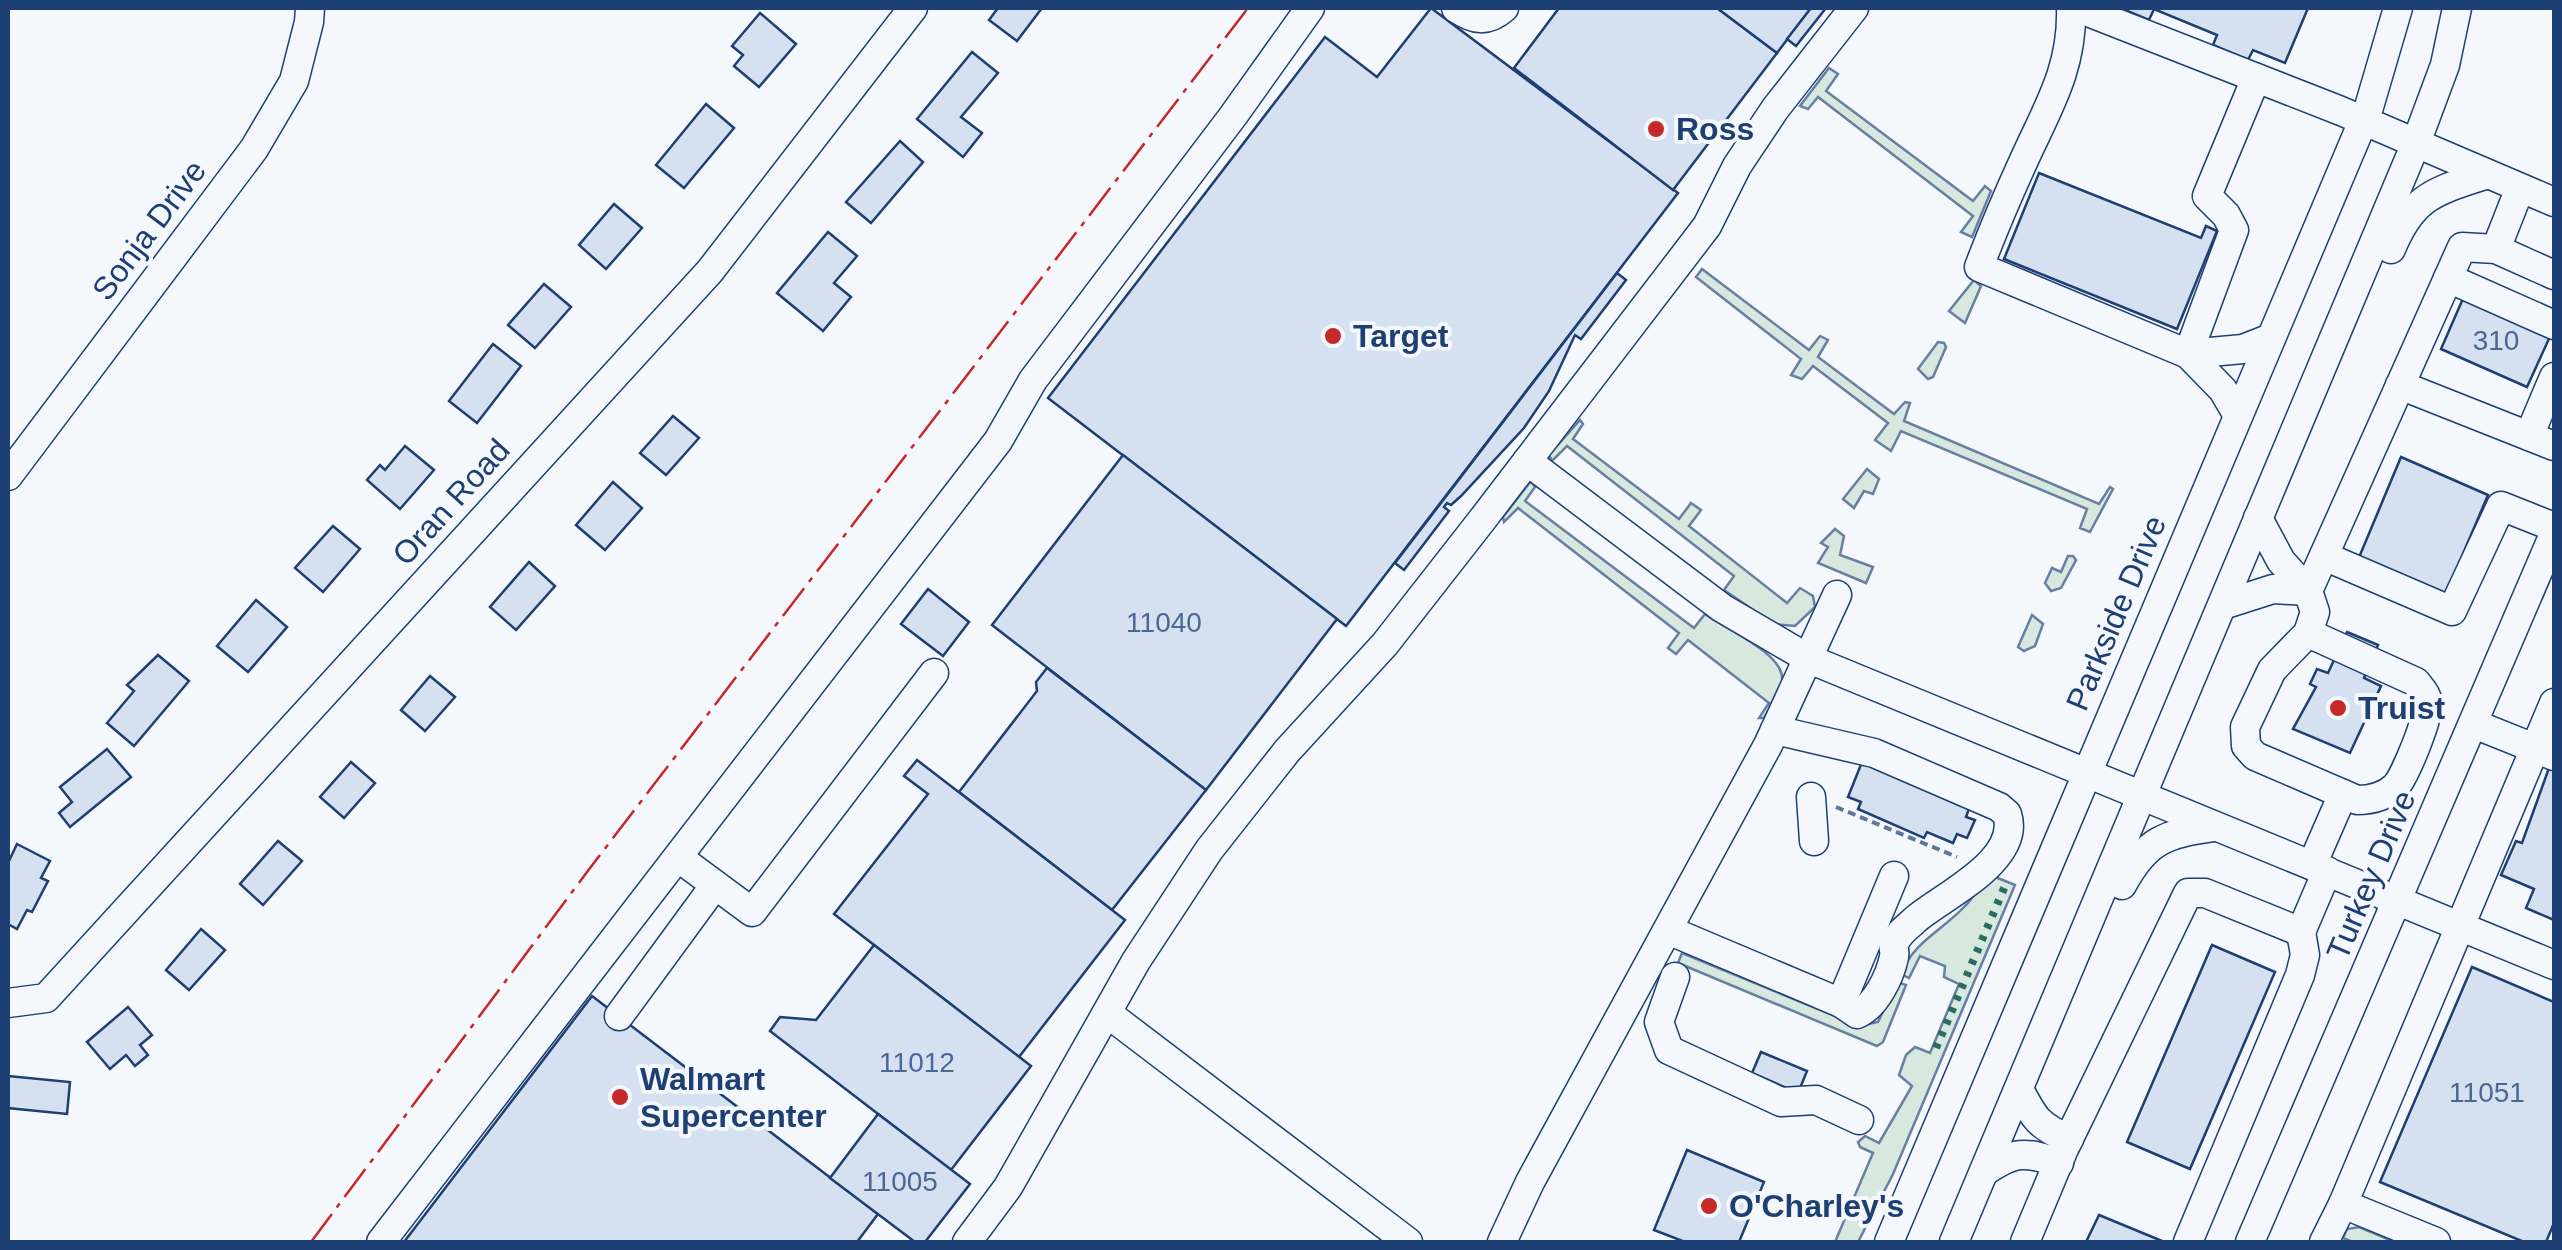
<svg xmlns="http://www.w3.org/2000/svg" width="2562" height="1250" font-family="Helvetica,sans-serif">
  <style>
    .green { fill: #d7e8df; stroke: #687fa3; stroke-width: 2.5 }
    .building { fill: #d5e0f0; stroke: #1d3f73; stroke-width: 2.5 }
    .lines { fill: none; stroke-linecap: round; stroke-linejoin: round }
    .minor-casing { stroke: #1d3f73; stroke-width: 31 }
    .path { stroke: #5e769c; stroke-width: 4; stroke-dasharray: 8 5; stroke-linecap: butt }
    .minor { stroke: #f4f7fb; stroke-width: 28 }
    .hedge { stroke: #2c6c60; stroke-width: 8; stroke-dasharray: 5 8; stroke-linecap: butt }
    .power { stroke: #c62828; stroke-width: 2.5; stroke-dasharray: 35 8 5 8; stroke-linecap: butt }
    .poi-dot { fill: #c62828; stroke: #f4f7fb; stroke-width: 4 }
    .labels { text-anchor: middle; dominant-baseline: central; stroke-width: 8; stroke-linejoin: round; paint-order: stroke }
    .number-label { font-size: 28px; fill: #4b6792 }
    .poi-label { font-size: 32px; font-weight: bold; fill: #1d3f73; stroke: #f4f7fb; text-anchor: start }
    .street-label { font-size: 32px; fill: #1d3f73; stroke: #f4f7fb }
  </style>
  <rect width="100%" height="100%" fill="#f4f7fb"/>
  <g class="green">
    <polygon points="1829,68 1838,74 1826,91 1973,201 1985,186 1991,191 1972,237 1961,232 1973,216 1818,97 1808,109 1800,106"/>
    <polygon points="1702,269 1809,350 1820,336 1828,340 1818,357 1894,414 1905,402 1910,403 1904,421 2099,504 2110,487 2113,489 2090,532 2080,528 2087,509 1901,431 1891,451 1875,440 1888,423 1813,366 1802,379 1791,375 1801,359 1696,277"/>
    <polygon points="1974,280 1981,286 1965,323 1949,311"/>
    <polygon points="1938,342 1944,343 1946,347 1933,377 1928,379 1918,369"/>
    <polygon points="1580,420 1583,424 1573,439 1679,519 1691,503 1701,510 1689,526 1787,603 1800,588 1813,596 1815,607 1795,626 1774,624 1724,590 1734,576 1567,446 1552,461 1549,455"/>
    <polygon points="1867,469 1879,479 1873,494 1864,491 1854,508 1843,499"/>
    <path d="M1531,481l4,6 -10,14 169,127 11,-14c20,15 81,40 77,67 -1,13 -12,26 -18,37h-5l10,-15 -81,-63 -12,14 -8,-6 11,-15 -161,-125 -14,14 -1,-5z"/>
    <polygon points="1835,529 1844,536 1840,555 1873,567 1866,583 1818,563 1828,547 1821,543"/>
    <polygon points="2068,556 2073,556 2076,560 2061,588 2051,591 2045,583 2052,568 2061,572"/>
    <polygon points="2032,615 2043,624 2035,646 2024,651 2018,647"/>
    <path d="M1988,874l27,11 -122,289 -35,68h-23l38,-89 -13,-6 -2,-5 7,-6 14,7 33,-57 -13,-11 7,-20 9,-8 15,6 29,-69 -15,-7 1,-11 -25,-10 -11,22 -8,-4c13,-33 41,-43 64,-68 10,-9 14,-22 23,-32z"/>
    <polygon points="1682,953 1859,1026 1878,1022 1897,982 1906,985 1883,1042 1877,1046 1678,963"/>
    <polygon points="2359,1227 2395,1242 2353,1242 2343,1238 2347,1229"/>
  </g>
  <g class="building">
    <polygon points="998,8 1042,8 1017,41 989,20"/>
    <polygon points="1431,8 1678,193 1346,626 1048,398 1325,37 1377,77"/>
    <polygon points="1559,8 1717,8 1777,53 1673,190 1514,68"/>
    <polygon points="1717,8 1811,8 1777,53"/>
    <polygon points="1811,8 1826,8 1796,46 1787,39"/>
    <polygon points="2120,8 2308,8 2285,63 2253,50 2248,60 2213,45 2217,35 2154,9 2149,20"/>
    <polygon points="760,13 796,44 759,87 734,66 743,55 732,46"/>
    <polygon points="972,52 998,73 961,117 982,133 963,157 917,119"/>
    <polygon points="706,104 734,128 684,188 656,165"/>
    <polygon points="900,141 923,162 871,223 846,202"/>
    <polygon points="2039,173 2201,238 2206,226 2217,231 2177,329 2004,259"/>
    <polygon points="614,204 642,228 606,269 579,245"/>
    <polygon points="828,232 857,256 834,283 851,297 823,331 777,293"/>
    <polygon points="1617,273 1626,280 1581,339 1575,335 1549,391 1524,428 1461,496 1451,505 1447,503 1444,507 1449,511 1404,570 1395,563"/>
    <polygon points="544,284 571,307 535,348 508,325"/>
    <polygon points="2465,294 2552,332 2527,387 2441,349"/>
    <polygon points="493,344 521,366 477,423 449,401"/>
    <polygon points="673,416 699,438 666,475 640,453"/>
    <polygon points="405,446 434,470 400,509 367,480 380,465 385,470"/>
    <polygon points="1123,455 1337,619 1206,790 992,625"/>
    <polygon points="2401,457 2488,495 2443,601 2355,567"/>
    <polygon points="613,482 642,508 605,550 576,525"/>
    <polygon points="333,526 360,549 323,592 295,568"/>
    <polygon points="529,562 555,586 516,630 490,607"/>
    <polygon points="928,589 969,622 943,656 901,624"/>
    <polygon points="256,600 287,627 248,672 217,646"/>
    <polygon points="2347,632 2378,645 2364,678 2381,686 2350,753 2293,729 2316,687 2310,684 2317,669 2328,673"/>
    <polygon points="158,655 189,681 134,746 107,723 134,691 127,685"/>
    <polygon points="1047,668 1206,790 1112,910 959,792 1037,691 1036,682"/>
    <polygon points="430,676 455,697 425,731 401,710"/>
    <polygon points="107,749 131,777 70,827 59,813 72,802 60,787"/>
    <polygon points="917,760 1125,920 1019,1057 834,914 928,794 904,776"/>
    <polygon points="351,762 375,783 344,818 320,797"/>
    <polygon points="1862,762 1971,803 1966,817 1975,820 1967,838 1957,834 1953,843 1927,832 1924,838 1858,809 1861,802 1848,797"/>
    <polygon points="2549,768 2554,770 2554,920 2526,908 2534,889 2501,875 2516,841 2522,843"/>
    <polygon points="278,841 302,861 263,905 240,884"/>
    <polygon points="17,844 50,861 41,878 48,881 32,912 27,910 17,929 8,924 8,863"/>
    <polygon points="201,929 225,950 189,990 166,970"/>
    <polygon points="874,945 1031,1066 951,1170 770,1031 780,1017 816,1020"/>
    <polygon points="2212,945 2275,972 2190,1169 2127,1142"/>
    <polygon points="2472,967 2554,1002 2554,1223 2546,1242 2524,1242 2380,1182"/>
    <polygon points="592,996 878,1214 857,1242 404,1242"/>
    <polygon points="128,1007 152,1035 140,1045 148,1055 135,1066 126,1055 110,1069 87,1042"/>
    <polygon points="1761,1052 1807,1071 1798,1093 1752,1073"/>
    <polygon points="8,1076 70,1082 67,1114 8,1108"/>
    <polygon points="878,1114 970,1184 925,1242 915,1242 830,1178"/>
    <polygon points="1687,1150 1764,1182 1739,1242 1685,1242 1654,1230"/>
    <polygon points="2099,1215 2162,1241 2086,1242"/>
  </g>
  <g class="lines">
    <defs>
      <g id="minor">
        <path d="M1456,8c18,12 31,15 48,0"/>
        <path d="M2071,8c2,60 -23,99 -47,152 -16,35 -31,70 -45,107l209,87 35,36 14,24"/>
        <polyline points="2078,8 2341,111 2554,202"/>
        <path d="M2391,249c22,-54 45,-58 97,-75"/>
        <polyline points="2496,249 2520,188"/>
        <polyline points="2448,278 2554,325"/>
        <polyline points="2188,354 2234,230 2226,215 2207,196 2256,78"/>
        <polyline points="2188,354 2243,349 2271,338"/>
        <polyline points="2400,385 2554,446"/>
        <polyline points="2529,436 2554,377"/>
        <polyline points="1527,461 1722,608 1809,659 2554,965"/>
        <polyline points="8,476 254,149 294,81 309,22 310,8"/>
        <path d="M2258,518l23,43 27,30 7,21 -7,21 -36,37 -27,57 1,19 9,10 102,44c14,0 27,-3 38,-13 10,-10 34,-70 33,-84 -1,-9 -7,-14 -12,-21l-108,-49"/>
        <polyline points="2324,556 2452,611 2501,506 2554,527"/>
        <polyline points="2308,591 2462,247 2496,249 2554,275"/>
        <polyline points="2223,605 2273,589 2308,591"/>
        <polyline points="2474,724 2554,756"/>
        <polyline points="1811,797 1814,841"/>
        <polyline points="679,858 752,912 934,673"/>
        <polyline points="2312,865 2343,794"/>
        <path d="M2122,885c24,-45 43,-51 92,-58"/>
        <path d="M1668,930l173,73 16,11c19,-8 33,-38 37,-57 2,-11 -3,-5 1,-15 4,-10 14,-16 21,-23 27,-23 106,-59 91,-105l-8,-7 -125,-54 -99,-23"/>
        <polyline points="1675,977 1659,1022 1669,1050 1781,1102 1816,1100 1859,1120"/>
        <polyline points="8,1003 46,998 710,271 913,8"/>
        <polyline points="1841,1003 1894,876"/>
        <polyline points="1107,1013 1408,1242"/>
        <polyline points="619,1016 715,885"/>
        <path d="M2019,1089c15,29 19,37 50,50"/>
        <path d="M1984,1172c30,-21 41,-21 75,-9"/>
        <polyline points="2343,1204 2436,1242"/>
        <polyline points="381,1242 998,441 1033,380 1233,116 1310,8"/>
        <polyline points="967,1242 1008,1187 1136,961 1209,850 1287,751 1385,644 1482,520 1707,226 1737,166 1775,109 1854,8"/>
        <polyline points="1502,1242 1530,1182 1768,745 1837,595"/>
        <polyline points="1889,1242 2369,107 2398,8"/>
        <polyline points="1954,1242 2416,143 2445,65 2457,8"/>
        <polyline points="2025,1242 2063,1151 2188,893 2205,893 2301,932 2327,871"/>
        <polyline points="2188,1242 2300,975 2305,955 2301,932"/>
        <polyline points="2250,1242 2554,534"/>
        <polyline points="2324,1242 2343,1204 2554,703"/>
      </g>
    </defs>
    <use href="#minor" class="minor-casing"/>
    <polyline class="path" points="1836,807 1957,857"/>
    <use href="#minor" class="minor"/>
    <polyline class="hedge" points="1936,1048 2005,886"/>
    <polyline class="power" points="311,1242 587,872 1248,8"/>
  </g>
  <g class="poi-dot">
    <circle cx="1656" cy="129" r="10"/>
    <circle cx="1333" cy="336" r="10"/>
    <circle cx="2338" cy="708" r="10"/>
    <circle cx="620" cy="1097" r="10"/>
    <circle cx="1709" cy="1206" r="10"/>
  </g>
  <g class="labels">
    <g class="number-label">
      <text x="2496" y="340">310</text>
      <text x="1164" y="622">11040</text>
      <text x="917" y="1062">11012</text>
      <text x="2487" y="1092">11051</text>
      <text x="900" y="1181">11005</text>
    </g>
    <g class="poi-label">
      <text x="1676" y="129">Ross</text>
      <text x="1353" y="336">Target</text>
      <text x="2358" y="708">Truist</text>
      <text x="640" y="1079">Walmart<tspan x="640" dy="37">Supercenter</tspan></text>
      <text x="1729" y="1206">O'Charley's</text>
    </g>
    <g class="street-label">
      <text transform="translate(149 230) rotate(-53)">Sonja Drive</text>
      <text transform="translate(451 502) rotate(-48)">Oran Road</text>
      <text transform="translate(2116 613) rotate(-67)">Parkside Drive</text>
      <text transform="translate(2371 875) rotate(-67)">Turkey Drive</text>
    </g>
  </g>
  <rect width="2562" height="1250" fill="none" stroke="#1d3f73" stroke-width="20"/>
</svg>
